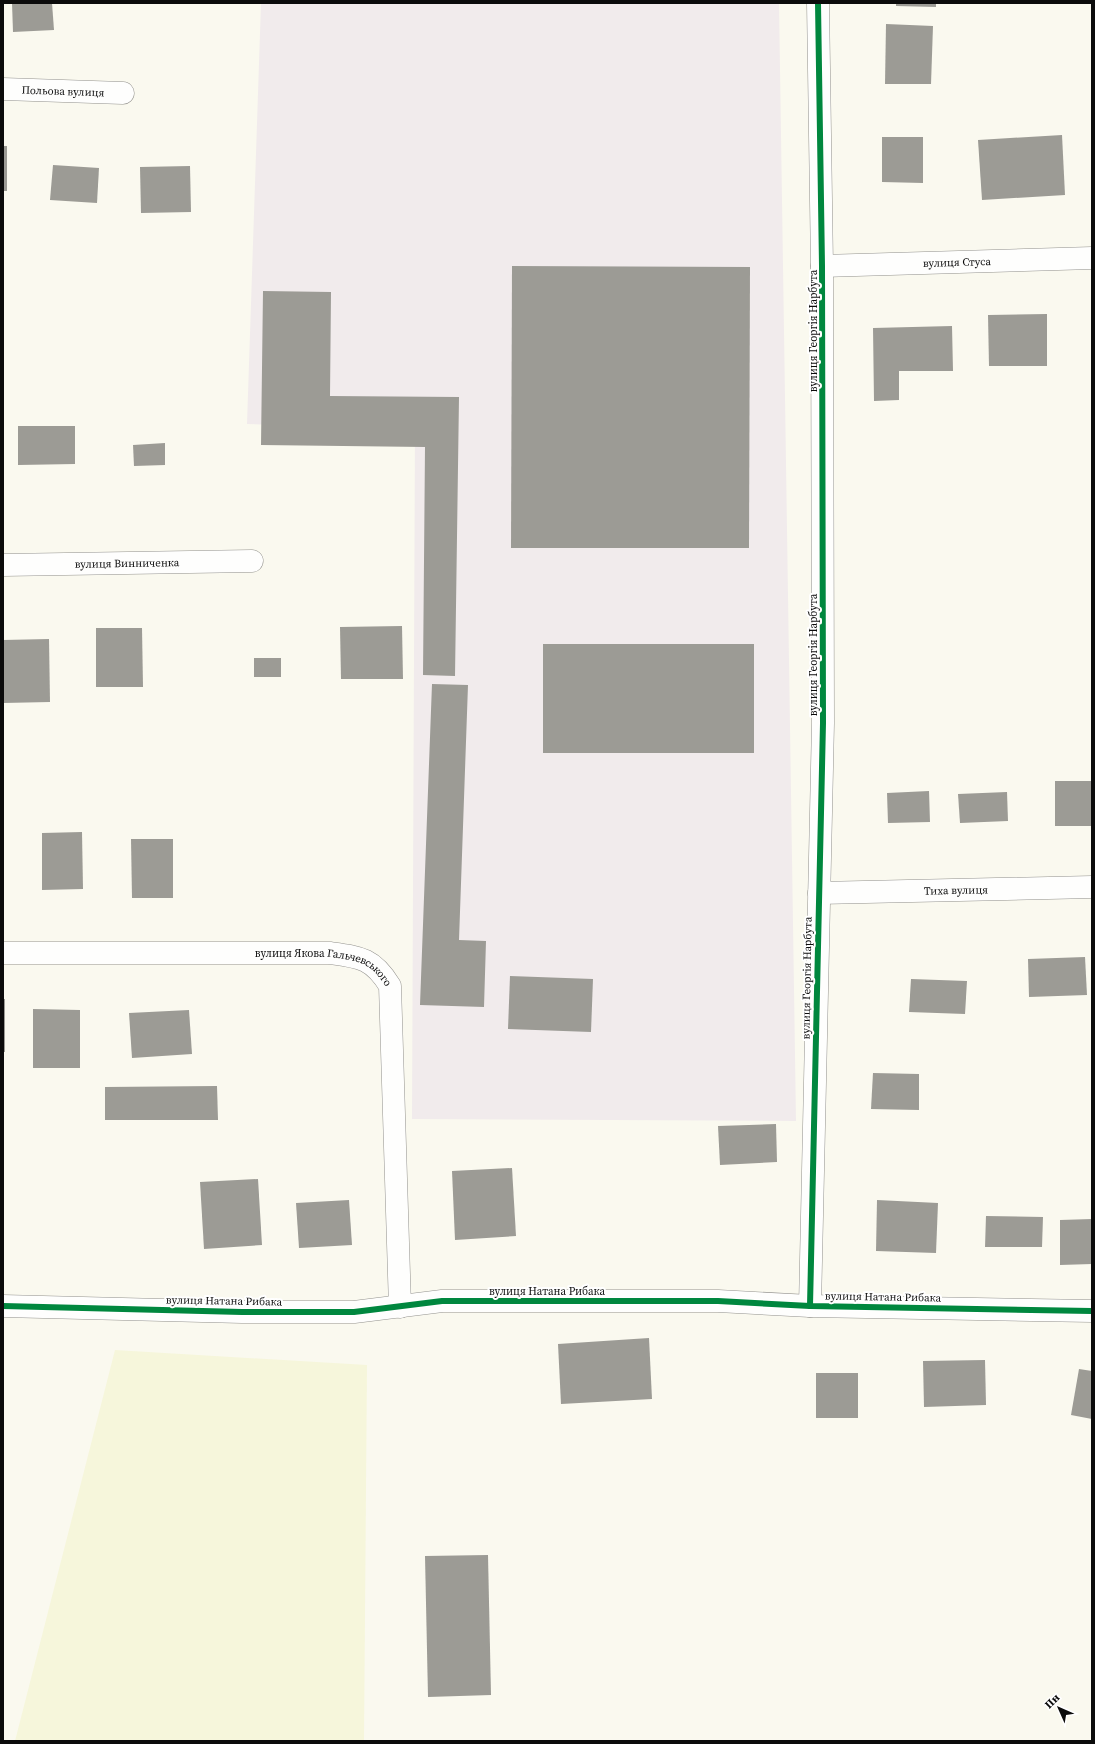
<svg xmlns="http://www.w3.org/2000/svg" width="1095" height="1744" font-family="'Source Serif 4',serif">
  <style>
    .industrial { fill: #f1ebec }
    .farmland { fill: #f6f6db }
    .building { fill: #9c9b95 }
    .lines { fill: none; stroke-linecap: round; stroke-linejoin: round }
    .street-casing { stroke: #93928e; stroke-width: 23 }
    .street { stroke: #fefefd; stroke-width: 22 }
    .cycleway-casing { stroke: #fff; stroke-width: 8 }
    .cycleway { stroke: #00873e; stroke-width: 6 }
    .labels { text-anchor: middle; dominant-baseline: central; stroke-width: 4; stroke-linejoin: round; paint-order: stroke }
    .street-label { font-size: 11px; fill: #0b0b0b; stroke: #fff }
  </style>
  <rect width="100%" height="100%" fill="#faf9ef"/>
  <polygon class="industrial" points="261,3 779,3 796,1121 412,1119 415,429 247,424"/>
  <polygon class="farmland" points="115,1350 367,1365 364,1741 15,1741"/>
  <g class="building">
    <polygon points="12,3 52,3 54,30 13,32"/>
    <polygon points="896,3 936,3 936,7 896,6"/>
    <polygon points="886,24 933,26 931,84 885,84"/>
    <polygon points="1062,135 1065,195 982,200 978,140"/>
    <polygon points="882,137 923,137 923,183 882,182"/>
    <rect x="3" y="146" width="4" height="45"/>
    <polygon points="53,165 99,168 97,203 50,200"/>
    <polygon points="190,166 191,212 141,213 140,167"/>
    <polygon points="512,266 750,267 749,548 511,548"/>
    <polygon points="263,291 331,292 330,396 459,397 455,676 423,675 425,447 261,445"/>
    <polygon points="1047,314 1047,366 989,366 988,315"/>
    <polygon points="952,326 953,371 899,371 899,400 874,401 873,328"/>
    <polygon points="18,426 75,426 75,464 18,465"/>
    <polygon points="165,443 165,465 134,466 133,445"/>
    <polygon points="402,626 403,679 341,679 340,627"/>
    <polygon points="96,628 142,628 143,687 96,687"/>
    <polygon points="49,639 50,702 3,703 3,640"/>
    <rect x="543" y="644" width="211" height="109"/>
    <rect x="254" y="658" width="27" height="19"/>
    <polygon points="432,684 468,685 459,940 486,941 484,1007 420,1005"/>
    <rect x="1055" y="781" width="37" height="45"/>
    <polygon points="929,791 930,822 888,823 887,793"/>
    <polygon points="1007,792 1008,821 960,823 958,794"/>
    <polygon points="82,832 83,889 42,890 42,833"/>
    <polygon points="131,839 173,839 173,898 132,898"/>
    <polygon points="1085,957 1087,995 1029,997 1028,959"/>
    <polygon points="510,976 593,979 591,1032 508,1029"/>
    <polygon points="911,979 967,981 965,1014 909,1012"/>
    <rect x="3" y="999" width="2" height="53"/>
    <polygon points="33,1009 80,1010 80,1068 33,1068"/>
    <polygon points="189,1010 192,1054 132,1058 129,1013"/>
    <polygon points="873,1073 919,1074 919,1110 871,1109"/>
    <polygon points="217,1086 218,1120 105,1120 105,1087"/>
    <polygon points="776,1124 777,1162 720,1165 718,1126"/>
    <polygon points="512,1168 516,1236 455,1240 452,1171"/>
    <polygon points="258,1179 262,1245 204,1249 200,1182"/>
    <polygon points="349,1200 352,1245 299,1248 296,1203"/>
    <polygon points="877,1200 938,1203 936,1253 876,1251"/>
    <polygon points="986,1216 1043,1217 1042,1247 985,1247"/>
    <polygon points="1092,1219 1092,1264 1060,1265 1060,1220"/>
    <polygon points="649,1338 652,1399 561,1404 558,1344"/>
    <polygon points="985,1360 986,1405 924,1407 923,1361"/>
    <polygon points="1079,1369 1092,1371 1092,1419 1071,1415"/>
    <rect x="816" y="1373" width="42" height="45"/>
    <polygon points="488,1555 491,1695 428,1697 425,1556"/>
  </g>
  <g class="lines">
    <defs>
      <g id="street">
        <path id="s1" d="M3,89l120,4"/>
        <path id="s2" d="M822,266l270,-8"/>
        <path id="s3" d="M3,565l249,-4"/>
        <path id="s4" d="M819,893l273,-6"/>
        <path id="s5" d="M3,953h327c30,4 43,5 60,33l10,321"/>
        <polyline points="3,1306 242,1312 354,1312 442,1301 718,1301 810,1306 1092,1311"/>
        <polyline points="810,1306 823,723 822,266 818,3"/>
      </g>
    </defs>
    <use href="#street" class="street-casing"/>
    <use href="#street" class="street"/>
    <defs>
      <g id="cycleway">
        <polyline points="3,1306 242,1312 354,1312 442,1301 718,1301 810,1306 1092,1311"/>
        <polyline points="810,1306 823,723 822,266 818,3"/>
      </g>
    </defs>
    <use href="#cycleway" class="cycleway-casing"/>
    <use href="#cycleway" class="cycleway"/>
  </g>
  <g class="labels">
    <g class="street-label">
      <text stroke="none"><textPath href="#s1" startOffset="60">Польова вулиця</textPath></text>
      <text stroke="none"><textPath href="#s2" startOffset="135">вулиця Стуса</textPath></text>
      <text transform="translate(813 331) rotate(-90)">вулиця Георгія Нарбута</text>
      <text stroke="none"><textPath href="#s3" startOffset="124">вулиця Винниченка</textPath></text>
      <text transform="translate(813 655) rotate(-90)">вулиця Георгія Нарбута</text>
      <text stroke="none"><textPath href="#s4" startOffset="137">Тиха вулиця</textPath></text>
      <text stroke="none"><textPath href="#s5" startOffset="325">вулиця Якова Гальчевського</textPath></text>
      <text transform="translate(807 978) rotate(-89)">вулиця Георгія Нарбута</text>
      <text x="547" y="1291">вулиця Натана Рибака</text>
      <text transform="translate(883 1297) rotate(1)">вулиця Натана Рибака</text>
      <text transform="translate(224 1301) rotate(1)">вулиця Натана Рибака</text>
    </g>
  </g>
  <rect width="1095" height="1744" fill="none" stroke="#0b0b0b" stroke-width="8"/>
  <g transform="translate(1059 1708) rotate(315)" stroke="#ffffff" stroke-width="3" paint-order="stroke">
  <path d="M0-3L7 15L0 10L-7 15Z" fill="#0b0b0b"/>
  <text y="-6" font-size="11" font-weight="bold" text-anchor="middle" fill="#0b0b0b">Пн</text>
  </g>
</svg>
